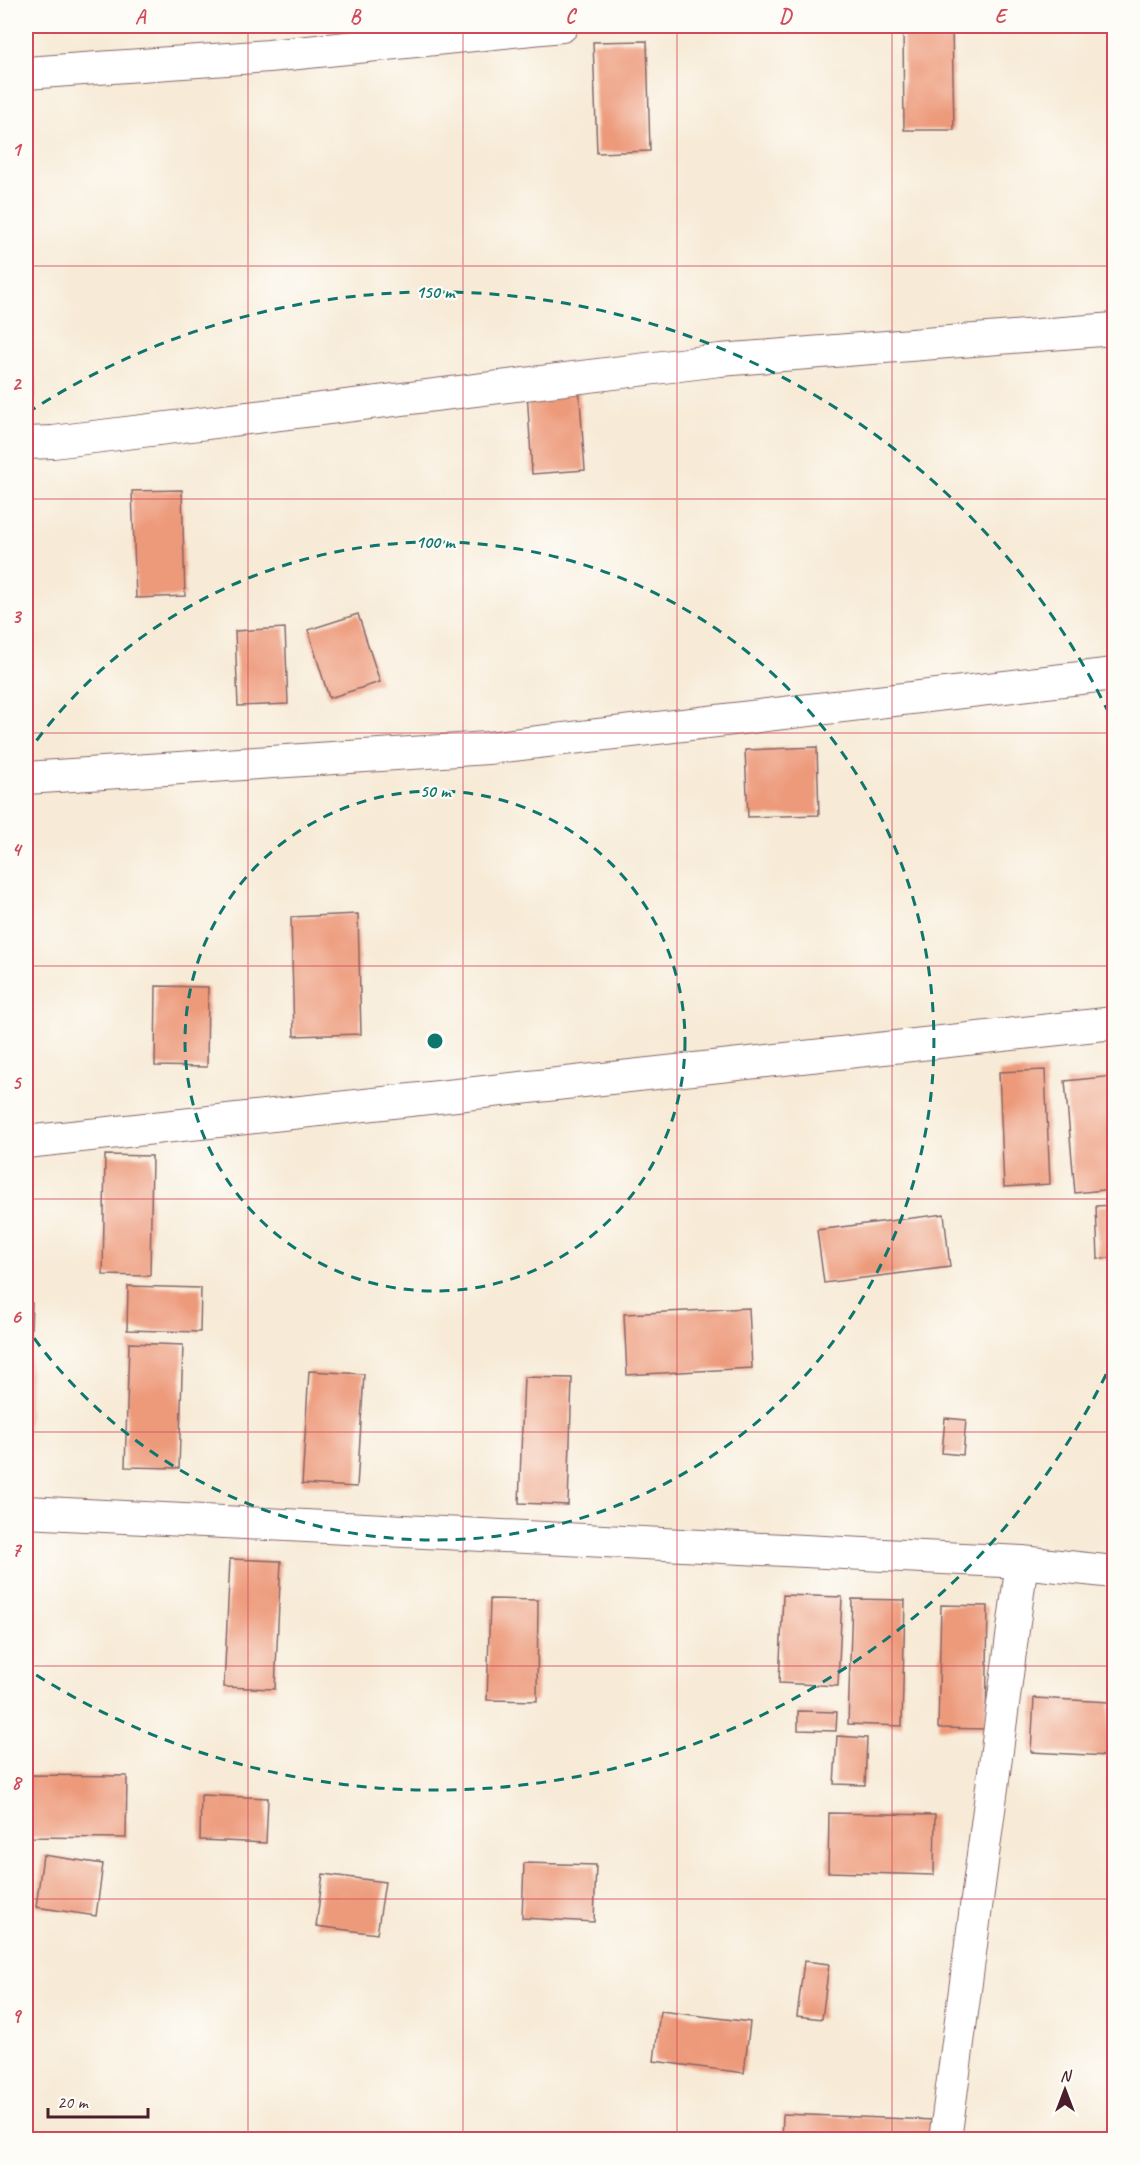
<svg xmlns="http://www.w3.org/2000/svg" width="1140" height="2165" font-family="Caveat,sans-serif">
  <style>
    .building { fill: #ed9a7a }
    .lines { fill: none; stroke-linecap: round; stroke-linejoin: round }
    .minor-casing { stroke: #876667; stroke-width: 34 }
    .minor { stroke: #fff; stroke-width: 32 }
    .grid { fill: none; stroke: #d1495b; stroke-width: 1.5; stroke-opacity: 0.55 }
    .ring { fill: none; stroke: #0f766e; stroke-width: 3; stroke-dasharray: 10 8 }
    .centre { fill: #0f766e; stroke: #fdfcf7; stroke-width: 3 }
    .ring-label { font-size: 18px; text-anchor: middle; font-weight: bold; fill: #0f766e; stroke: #fdfcf7; stroke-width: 4.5; stroke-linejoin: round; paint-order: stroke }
    .neatline { fill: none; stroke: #d1495b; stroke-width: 2 }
    .grid-label { font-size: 20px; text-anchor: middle; font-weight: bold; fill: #d1495b }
  </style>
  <rect width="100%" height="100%" fill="#fdfcf7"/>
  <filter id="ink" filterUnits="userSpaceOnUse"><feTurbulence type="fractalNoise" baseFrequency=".0167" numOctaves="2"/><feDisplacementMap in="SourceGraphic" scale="12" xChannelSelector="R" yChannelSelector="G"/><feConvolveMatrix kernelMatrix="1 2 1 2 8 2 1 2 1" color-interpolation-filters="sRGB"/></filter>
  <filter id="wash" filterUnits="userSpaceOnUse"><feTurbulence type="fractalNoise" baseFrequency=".008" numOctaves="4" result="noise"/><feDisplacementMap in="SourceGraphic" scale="24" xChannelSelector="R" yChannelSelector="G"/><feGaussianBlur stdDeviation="1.35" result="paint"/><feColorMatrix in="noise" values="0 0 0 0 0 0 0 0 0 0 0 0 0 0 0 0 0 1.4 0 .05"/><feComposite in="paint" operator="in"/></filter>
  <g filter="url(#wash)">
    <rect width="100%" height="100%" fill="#f7ead6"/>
    <g id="blocks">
      <g class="building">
        <polygon points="903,26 952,26 954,130 904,130"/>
        <polygon points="647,41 650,151 597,153 593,42"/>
        <polygon points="26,270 29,270 32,395 26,395"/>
        <polygon points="579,386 585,470 532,474 527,390"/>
        <polygon points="182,490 185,596 136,598 132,491"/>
        <polygon points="358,614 380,682 329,698 308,630"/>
        <polygon points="285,628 288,704 238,706 235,631"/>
        <polygon points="817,747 819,815 748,817 745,750"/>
        <polygon points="358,914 361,1034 294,1036 291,917"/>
        <polygon points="156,986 208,987 207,1067 155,1066"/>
        <polygon points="1045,1070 1050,1184 1004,1187 999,1072"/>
        <polygon points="1114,1076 1114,1189 1075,1193 1065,1081"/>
        <polygon points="105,1155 152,1156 150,1276 103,1275"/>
        <polygon points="1114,1205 1114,1258 1098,1259 1096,1206"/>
        <polygon points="944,1214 950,1267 824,1283 817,1230"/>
        <polygon points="128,1286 201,1288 200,1332 127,1330"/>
        <polygon points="26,1303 32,1303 27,1449 26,1449"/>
        <polygon points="749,1308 752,1368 627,1375 624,1314"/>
        <polygon points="129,1343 183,1345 179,1468 125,1467"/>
        <polygon points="309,1371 364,1374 357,1487 302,1484"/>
        <polygon points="524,1377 572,1378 568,1505 519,1503"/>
        <polygon points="945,1418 966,1420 963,1455 942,1453"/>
        <polygon points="230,1559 281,1561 275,1689 224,1687"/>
        <polygon points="783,1595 842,1597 838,1686 779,1683"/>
        <polygon points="490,1599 538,1600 537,1701 487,1700"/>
        <polygon points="852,1599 905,1600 902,1726 848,1724"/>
        <polygon points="941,1605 988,1606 986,1729 938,1728"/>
        <polygon points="1034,1698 1110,1702 1108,1756 1031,1752"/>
        <polygon points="798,1711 837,1712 836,1731 798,1730"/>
        <polygon points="837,1736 867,1738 865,1785 834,1784"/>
        <polygon points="26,1775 127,1776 126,1838 26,1837"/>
        <polygon points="201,1795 268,1798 266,1843 200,1840"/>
        <polygon points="829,1813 935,1815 934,1875 828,1872"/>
        <polygon points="43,1855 103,1864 96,1916 36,1907"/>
        <polygon points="524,1863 596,1865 594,1922 522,1918"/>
        <polygon points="323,1874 385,1882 377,1934 316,1926"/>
        <polygon points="804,1961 829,1964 822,2019 797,2016"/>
        <polygon points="660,2011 750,2022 744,2073 654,2061"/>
        <polygon points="783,2114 934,2120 933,2140 782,2140"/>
      </g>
    </g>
  </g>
  <g filter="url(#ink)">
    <use href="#blocks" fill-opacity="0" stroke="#876667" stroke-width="1.5"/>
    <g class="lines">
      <defs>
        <g id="minor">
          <polyline points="26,73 269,56 562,26"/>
          <polyline points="26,443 53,442 720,360 1114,329"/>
          <polyline points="26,778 488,748 1114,674"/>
          <polyline points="26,1142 1114,1023"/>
          <polyline points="26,1512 1022,1562 1114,1572"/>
          <polyline points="945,2140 1022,1562"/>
        </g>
      </defs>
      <use href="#minor" class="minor-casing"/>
      <use href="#minor" class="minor"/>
    </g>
  </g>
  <path class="grid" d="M248,26v2114M463,26v2114M677,26v2114M892,26v2114M26,266h1088M26,499h1088M26,733h1088M26,966h1088M26,1199h1088M26,1432h1088M26,1666h1088M26,1899h1088"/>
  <g class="ring">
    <circle cx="435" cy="1041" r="250"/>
    <path d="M26 755A499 499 0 1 1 26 1327"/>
    <path d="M1114 1358A749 749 0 0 1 27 1669M27 413A749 749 0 0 1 1114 724"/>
  </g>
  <circle cx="435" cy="1041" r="9" class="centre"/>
  <g class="ring-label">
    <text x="435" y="298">150 m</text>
    <text x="435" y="548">100 m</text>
    <text x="435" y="797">50 m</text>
  </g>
  <rect width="1140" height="2165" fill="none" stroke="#fdfcf7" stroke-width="66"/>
  <g transform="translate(1065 2090)" stroke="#fdfcf7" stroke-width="4.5" paint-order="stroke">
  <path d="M0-4.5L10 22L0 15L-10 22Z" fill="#4a1f2b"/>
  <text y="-9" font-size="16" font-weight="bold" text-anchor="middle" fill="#4a1f2b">N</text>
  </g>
  <path d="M48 2108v9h100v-9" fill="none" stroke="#4a1f2b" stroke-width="3"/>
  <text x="57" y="2108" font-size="18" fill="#4a1f2b" stroke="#fdfcf7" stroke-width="4.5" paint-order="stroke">20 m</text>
  <rect x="33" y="33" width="1074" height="2099" class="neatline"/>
  <g class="grid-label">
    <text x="140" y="23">A</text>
    <text x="355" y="23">B</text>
    <text x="570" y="23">C</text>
    <text x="785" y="23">D</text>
    <text x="1000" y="23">E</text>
    <text x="16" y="156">1</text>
    <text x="16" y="390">2</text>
    <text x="16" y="623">3</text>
    <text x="16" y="856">4</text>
    <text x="16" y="1089">5</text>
    <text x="16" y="1323">6</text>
    <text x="16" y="1556">7</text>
    <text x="16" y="1789">8</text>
    <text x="16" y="2022">9</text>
  </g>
</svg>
